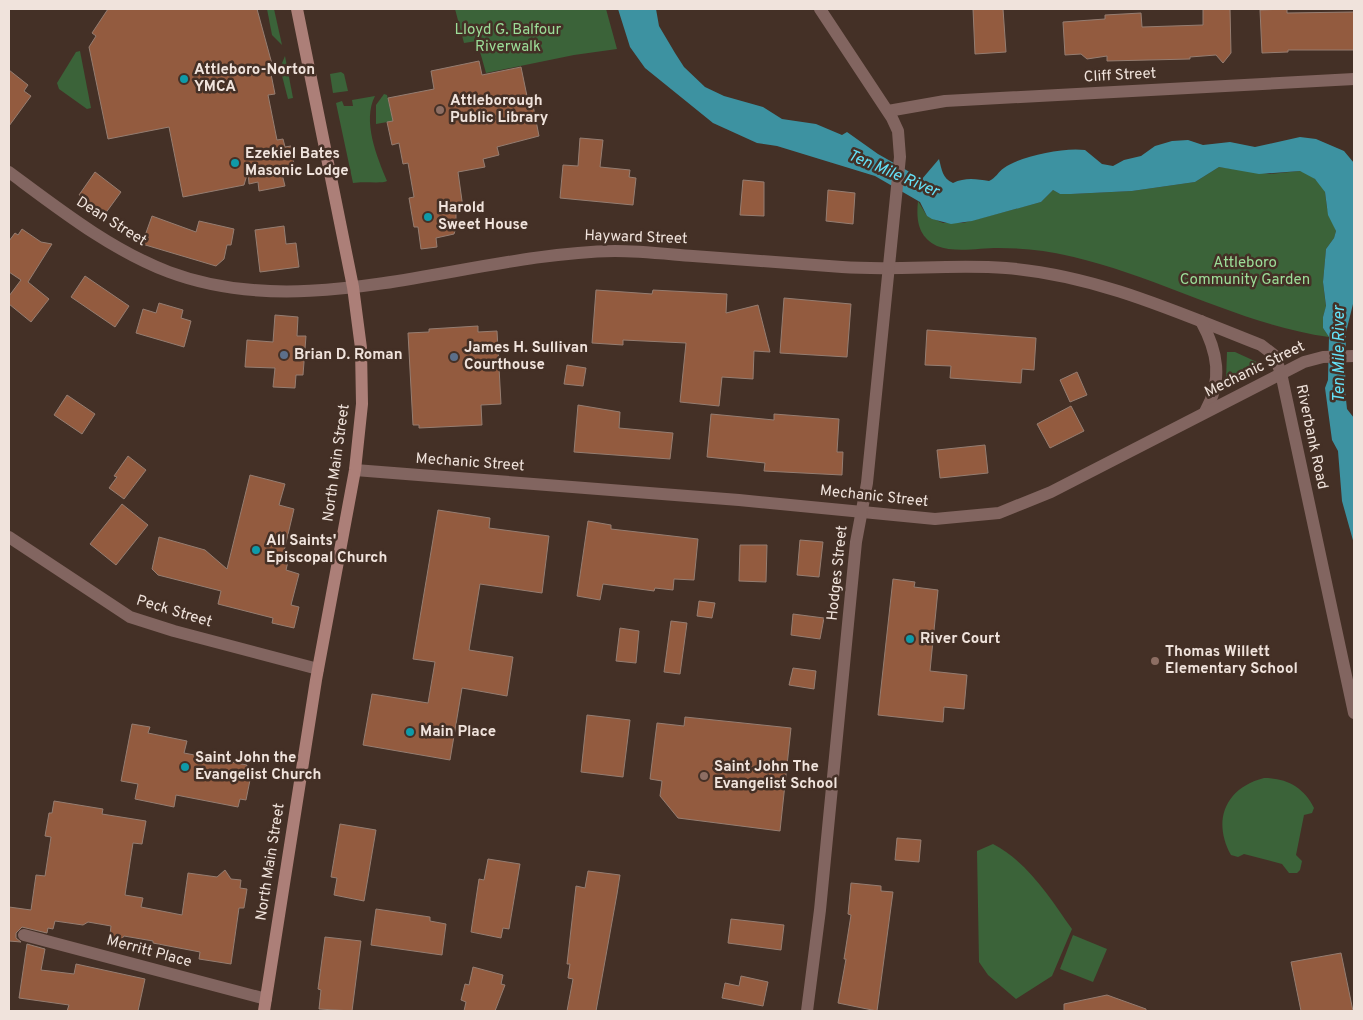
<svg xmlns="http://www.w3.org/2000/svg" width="1363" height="1020" font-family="Overpass,sans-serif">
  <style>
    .green { fill: #3b6339 }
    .water { fill: #3d92a1 }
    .building { fill: #935b3f; stroke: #957d71 }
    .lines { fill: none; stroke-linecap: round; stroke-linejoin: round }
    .street { stroke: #826560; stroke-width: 12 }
    .secondary { stroke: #ac7f78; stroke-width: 12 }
    .culture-dot { fill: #0f9aa8; stroke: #443026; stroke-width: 2 }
    .education-dot { fill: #8d6e63; stroke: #443026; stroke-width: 2 }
    .service-dot { fill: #5c6f8a; stroke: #443026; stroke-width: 2 }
    .labels { text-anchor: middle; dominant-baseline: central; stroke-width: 5; stroke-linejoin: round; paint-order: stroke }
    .park-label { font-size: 15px; fill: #9cdd98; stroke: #443026 }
    .poi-label { font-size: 15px; font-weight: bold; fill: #f0e3dc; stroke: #443026; text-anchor: start }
    .street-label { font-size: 15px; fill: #f0e3dc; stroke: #443026 }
    .water-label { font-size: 16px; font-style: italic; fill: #65e2f8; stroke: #443026 }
  </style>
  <rect width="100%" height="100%" fill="#443026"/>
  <g class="green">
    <polygon points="267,9 274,9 282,45 272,35"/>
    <polygon points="455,9 606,9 617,49 574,55 486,73 477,41 464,43"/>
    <polygon points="80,51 91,108 87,109 59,89 57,83 76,52"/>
    <polygon points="285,56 293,98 288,99 280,68"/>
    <polygon points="341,72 344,74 348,91 333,93 330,74"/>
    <polygon points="384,94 387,95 393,121 376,124 376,105"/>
    <path d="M375,96c-13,25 2,61 12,85 -5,3 -24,0 -34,2l-17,-80 6,-2 2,5h9l-1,-6z"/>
    <path d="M1219,167l50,7 31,-3 8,2 14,12 3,7 2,16 9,23 -2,7 -8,11 -3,33 3,25 -3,10v11l6,9c-99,-14 -187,-71 -286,-86 -15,-2 -30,-3 -45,-3 -18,0 -44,5 -61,-2 -19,-9 -21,-26 -19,-45l9,15 16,7h20l78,-21 12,-12 7,4h11l61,-3 63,-9z"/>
    <polygon points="1227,352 1235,352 1259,363 1226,381"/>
    <path d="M1264,778c22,0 40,9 50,30l-2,5 -8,2 -8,40 6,6 -2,9 -3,3h-8l-7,-9 -38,-10 -6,3 -7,-2c-19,-34 -6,-67 33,-77z"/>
    <path d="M993,844c35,18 57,54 79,85l-20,47 -36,23 -28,-24 -9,-13 -2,-111z"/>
    <polygon points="1073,935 1107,949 1093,982 1060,969"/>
  </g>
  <path class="water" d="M618,9h38l3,17 16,27 9,14 21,20 19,9 39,11 19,12 34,5 26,11 5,-3 31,22 44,25 17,-20c3,11 3,19 14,24 12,-6 24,-4 36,-2 7,-3 9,-9 15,-13 17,-12 60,-21 81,-18l17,14 11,2 11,-6 17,-4 14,-10 17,-5 16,-1 15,5 27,-3 25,5 45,-10 16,2 28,12 10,12v137l-8,32 -1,58 2,19 7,9v126l-12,-43 -4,-50 -6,-11 -7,-52 3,-8 1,-43 -6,-9v-11l3,-11 -3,-24 3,-33 8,-11 2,-7 -8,-16 -3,-23 -10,-13 -15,-8 -41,3 -40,-7 -24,15 -63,9 -61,3h-11l-7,-4 -12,12 -69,19 -21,3 -19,-5 -5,-3 -7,-14 -45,-26 -98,-30 -20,-3 -44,-20 -68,-55 -15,-21z"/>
  <g class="building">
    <polygon points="108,9 257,9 272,64 269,64 275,94 268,95 277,140 283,139 285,147 291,146 295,171 282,174 285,186 259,191 258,182 249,184 248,171 244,185 183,197 169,127 108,139 89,47 96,36 92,33"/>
    <polygon points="973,9 1003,9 1006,52 975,54"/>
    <polygon points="1203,9 1230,9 1231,53 1223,63 1216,55 1190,57 1190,59 1107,61 1107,56 1087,59 1081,54 1065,55 1063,22 1105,19 1105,15 1141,13 1142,27 1203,25"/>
    <polygon points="1287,9 1287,13 1354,12 1354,50 1288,50 1288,52 1262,53 1260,10"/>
    <polygon points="479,61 482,75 521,67 528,101 532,100 539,136 497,147 499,155 483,159 485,167 458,172 463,208 456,209 456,228 454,234 436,238 437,247 421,249 418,227 414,227 409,198 414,197 408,163 403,164 399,143 392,145 387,122 393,121 388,98 434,89 431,71"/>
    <polygon points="9,70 28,85 24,91 31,96 9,126"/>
    <polygon points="580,138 603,140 600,167 630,170 629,177 636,178 633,205 560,198 563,165 578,166"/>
    <polygon points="95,172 121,192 105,214 79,195"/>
    <polygon points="743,180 764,182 764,216 740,215"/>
    <polygon points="828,190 855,193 853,224 826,221"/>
    <polygon points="152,216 196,232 199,221 234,229 231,245 227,245 224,259 216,266 142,244"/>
    <polygon points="284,226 286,244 296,243 299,267 260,272 255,230"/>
    <polygon points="22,229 41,242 52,244 28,282 49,299 31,322 9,304 9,296 21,280 9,272 9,241 15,233 18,235"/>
    <polygon points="85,276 129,306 115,327 71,297"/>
    <polygon points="596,290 652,294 653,290 727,294 726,313 758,305 770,352 754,351 753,379 722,377 719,406 680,402 686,343 623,340 623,345 592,343"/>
    <polygon points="784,298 851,304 847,357 780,353"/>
    <polygon points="159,303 183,310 181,318 191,321 184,347 136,333 143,309 156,313"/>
    <polygon points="275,315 298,317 297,336 306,336 303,375 296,375 295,388 273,387 275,368 245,367 247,340 273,342"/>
    <polygon points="478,326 478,332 497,331 501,404 481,405 482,425 419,428 419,425 413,425 408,333 429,332 429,329"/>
    <polygon points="927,330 1036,338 1034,370 1022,369 1021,383 950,378 951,366 925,365"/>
    <polygon points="567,365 586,368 583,386 564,384"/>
    <polygon points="1077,372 1087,395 1070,402 1060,380"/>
    <polygon points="67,395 95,414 82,434 54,415"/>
    <polygon points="578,405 620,412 619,428 673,433 670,459 574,452"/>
    <polygon points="1071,406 1084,431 1050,448 1037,424"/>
    <polygon points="711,414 774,420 774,414 839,419 837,452 843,452 842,475 764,471 765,463 707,457"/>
    <polygon points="985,445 988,473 940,478 937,450"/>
    <polygon points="128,456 146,470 124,499 109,488 117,477 114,476"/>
    <polygon points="250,475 285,484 279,505 294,509 284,551 290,553 286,570 299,574 291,605 299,607 294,628 272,623 273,618 218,604 221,591 158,575 152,569 159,537 205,550 227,569"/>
    <polygon points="122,504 148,525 116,565 90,544"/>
    <polygon points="438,510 490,518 489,528 549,536 542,593 480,584 469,650 513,657 507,696 462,688 450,760 363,745 372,694 428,703 435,662 413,659"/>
    <polygon points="588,521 611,525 611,529 698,539 694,580 674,579 673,590 655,588 654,591 603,584 600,600 577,596"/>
    <polygon points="800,540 823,542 819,577 797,575"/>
    <polygon points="740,545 767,545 766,582 739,581"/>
    <polygon points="893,579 915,582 914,587 938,590 930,671 967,675 964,709 944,707 943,722 878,715"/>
    <polygon points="699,601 715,603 712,618 697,616"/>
    <polygon points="793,614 824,618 820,639 791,635"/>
    <polygon points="671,621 687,623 680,674 664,672"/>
    <polygon points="620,628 639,631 636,663 616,661"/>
    <polygon points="793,668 816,671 814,689 789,685"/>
    <polygon points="587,715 630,720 623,777 581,772"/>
    <polygon points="685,717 791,728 780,831 678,818 660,796 662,781 650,779 657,723 684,726"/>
    <polygon points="132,724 150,727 148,733 187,741 184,753 247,765 246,769 252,770 246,800 240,799 238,807 176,795 174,807 135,799 138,784 121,781"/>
    <polygon points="54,801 103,809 102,814 146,821 142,844 133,843 125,895 143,898 141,907 182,915 188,873 217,877 225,870 231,879 241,880 240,888 247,889 244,908 239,908 231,964 199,959 200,952 153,943 153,941 124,936 120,941 110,934 111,926 88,922 83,925 55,921 53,929 48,928 47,933 22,927 16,933 16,938 21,942 9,941 9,907 31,910 36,875 45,876 51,837 45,836 49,813 52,813"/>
    <polygon points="340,824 376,830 364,901 334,895 337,878 331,877"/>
    <polygon points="897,838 921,840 919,862 895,860"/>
    <polygon points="488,859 520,864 509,929 503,928 501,938 471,932 479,879 484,880"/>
    <polygon points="588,871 620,875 617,894 596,1011 567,1011 573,979 568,978 570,964 567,964 576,886 585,888"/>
    <polygon points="851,883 881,886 881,891 893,892 877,1011 838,1003 846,959 844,959 851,915 848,914"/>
    <polygon points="376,909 430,917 430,921 446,924 442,955 371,945"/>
    <polygon points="731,919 784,925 781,950 728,943"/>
    <polygon points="325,937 361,941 352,1011 319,1009 321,990 318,989"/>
    <polygon points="27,944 45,949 41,970 74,974 76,964 145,979 138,1011 67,1011 69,1005 19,998"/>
    <polygon points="1341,953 1353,1011 1301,1011 1291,962"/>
    <polygon points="473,967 503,975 501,984 505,985 495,1011 464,1011 466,1002 461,1000 465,984 469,985"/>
    <polygon points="741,976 768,982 763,1006 722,998 725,983 739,986"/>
    <polygon points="1107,995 1146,1009 1146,1011 1064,1011 1064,1004"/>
  </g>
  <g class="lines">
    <g class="street">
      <polyline points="888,111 945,101 1354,79"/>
      <path d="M9,172c50,37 102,78 160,100 141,53 301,-19 446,-21 25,0 52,3 78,5 50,4 100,7 149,11 55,4 109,-3 164,1 90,7 171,44 255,77l13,10 7,18 73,340"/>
      <path d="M1201,321c17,31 22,59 4,91"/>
      <polyline points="355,470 739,500 935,519 999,513 1051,492 1304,362 1323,357 1354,356"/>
      <polyline points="9,537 130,617 174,631 318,669"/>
      <polyline points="24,935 266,999"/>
      <polyline points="807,1011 820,910 856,542 867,483 900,157 898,131 892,118 820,9"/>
    </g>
    <polyline class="secondary" points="264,1011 316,680 355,470 362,404 361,348 353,287 297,9"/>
  </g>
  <g class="culture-dot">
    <circle cx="184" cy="79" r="5"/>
    <circle cx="235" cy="163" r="5"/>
    <circle cx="428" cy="217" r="5"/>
    <circle cx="256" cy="550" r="5"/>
    <circle cx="910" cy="639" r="5"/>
    <circle cx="410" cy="732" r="5"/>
    <circle cx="185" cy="767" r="5"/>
  </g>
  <g class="education-dot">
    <circle cx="440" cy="110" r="5"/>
    <circle cx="1155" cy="661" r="5"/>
    <circle cx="704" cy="776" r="5"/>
  </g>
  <g class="service-dot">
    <circle cx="284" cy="355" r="5"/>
    <circle cx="454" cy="357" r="5"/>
  </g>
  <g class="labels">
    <g class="park-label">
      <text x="508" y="30">Lloyd G. Balfour<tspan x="508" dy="17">Riverwalk</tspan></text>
      <text x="1245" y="263">Attleboro<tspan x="1245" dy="17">Community Garden</tspan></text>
    </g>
    <g class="poi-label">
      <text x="194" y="70">Attleboro-Norton<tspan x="194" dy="17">YMCA</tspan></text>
      <text x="450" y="101">Attleborough<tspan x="450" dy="17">Public Library</tspan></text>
      <text x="245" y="154">Ezekiel Bates<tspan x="245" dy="17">Masonic Lodge</tspan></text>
      <text x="438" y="208">Harold<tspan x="438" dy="17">Sweet House</tspan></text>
      <text x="464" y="348">James H. Sullivan<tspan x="464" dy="17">Courthouse</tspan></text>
      <text x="294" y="355">Brian D. Roman</text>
      <text x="266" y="541">All Saints'<tspan x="266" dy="17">Episcopal Church</tspan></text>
      <text x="920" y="639">River Court</text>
      <text x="1165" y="652">Thomas Willett<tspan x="1165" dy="17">Elementary School</tspan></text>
      <text x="420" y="732">Main Place</text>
      <text x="195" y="758">Saint John the<tspan x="195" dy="17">Evangelist Church</tspan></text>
      <text x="714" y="767">Saint John The<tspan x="714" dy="17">Evangelist School</tspan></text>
    </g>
    <g class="street-label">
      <text transform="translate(1120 76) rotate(-3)">Cliff Street</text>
      <text transform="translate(111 222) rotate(32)">Dean Street</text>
      <text transform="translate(636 238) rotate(2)">Hayward Street</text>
      <text transform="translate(1255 370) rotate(-26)">Mechanic Street</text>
      <text transform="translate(1311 437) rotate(78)">Riverbank Road</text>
      <text transform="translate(337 463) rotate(-82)">North Main Street</text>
      <text transform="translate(470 463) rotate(4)">Mechanic Street</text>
      <text transform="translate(874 497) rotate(6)">Mechanic Street</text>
      <text transform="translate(838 573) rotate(-84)">Hodges Street</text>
      <text transform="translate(174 612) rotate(17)">Peck Street</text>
      <text transform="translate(271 862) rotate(-81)">North Main Street</text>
      <text transform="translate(149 952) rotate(15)">Merritt Place</text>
    </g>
    <g class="water-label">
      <text transform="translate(893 174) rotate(23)">Ten Mile River</text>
      <text transform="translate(1340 354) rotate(-90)">Ten Mile River</text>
    </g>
  </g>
  <rect width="1363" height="1020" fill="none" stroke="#f0e3dc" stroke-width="20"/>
</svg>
